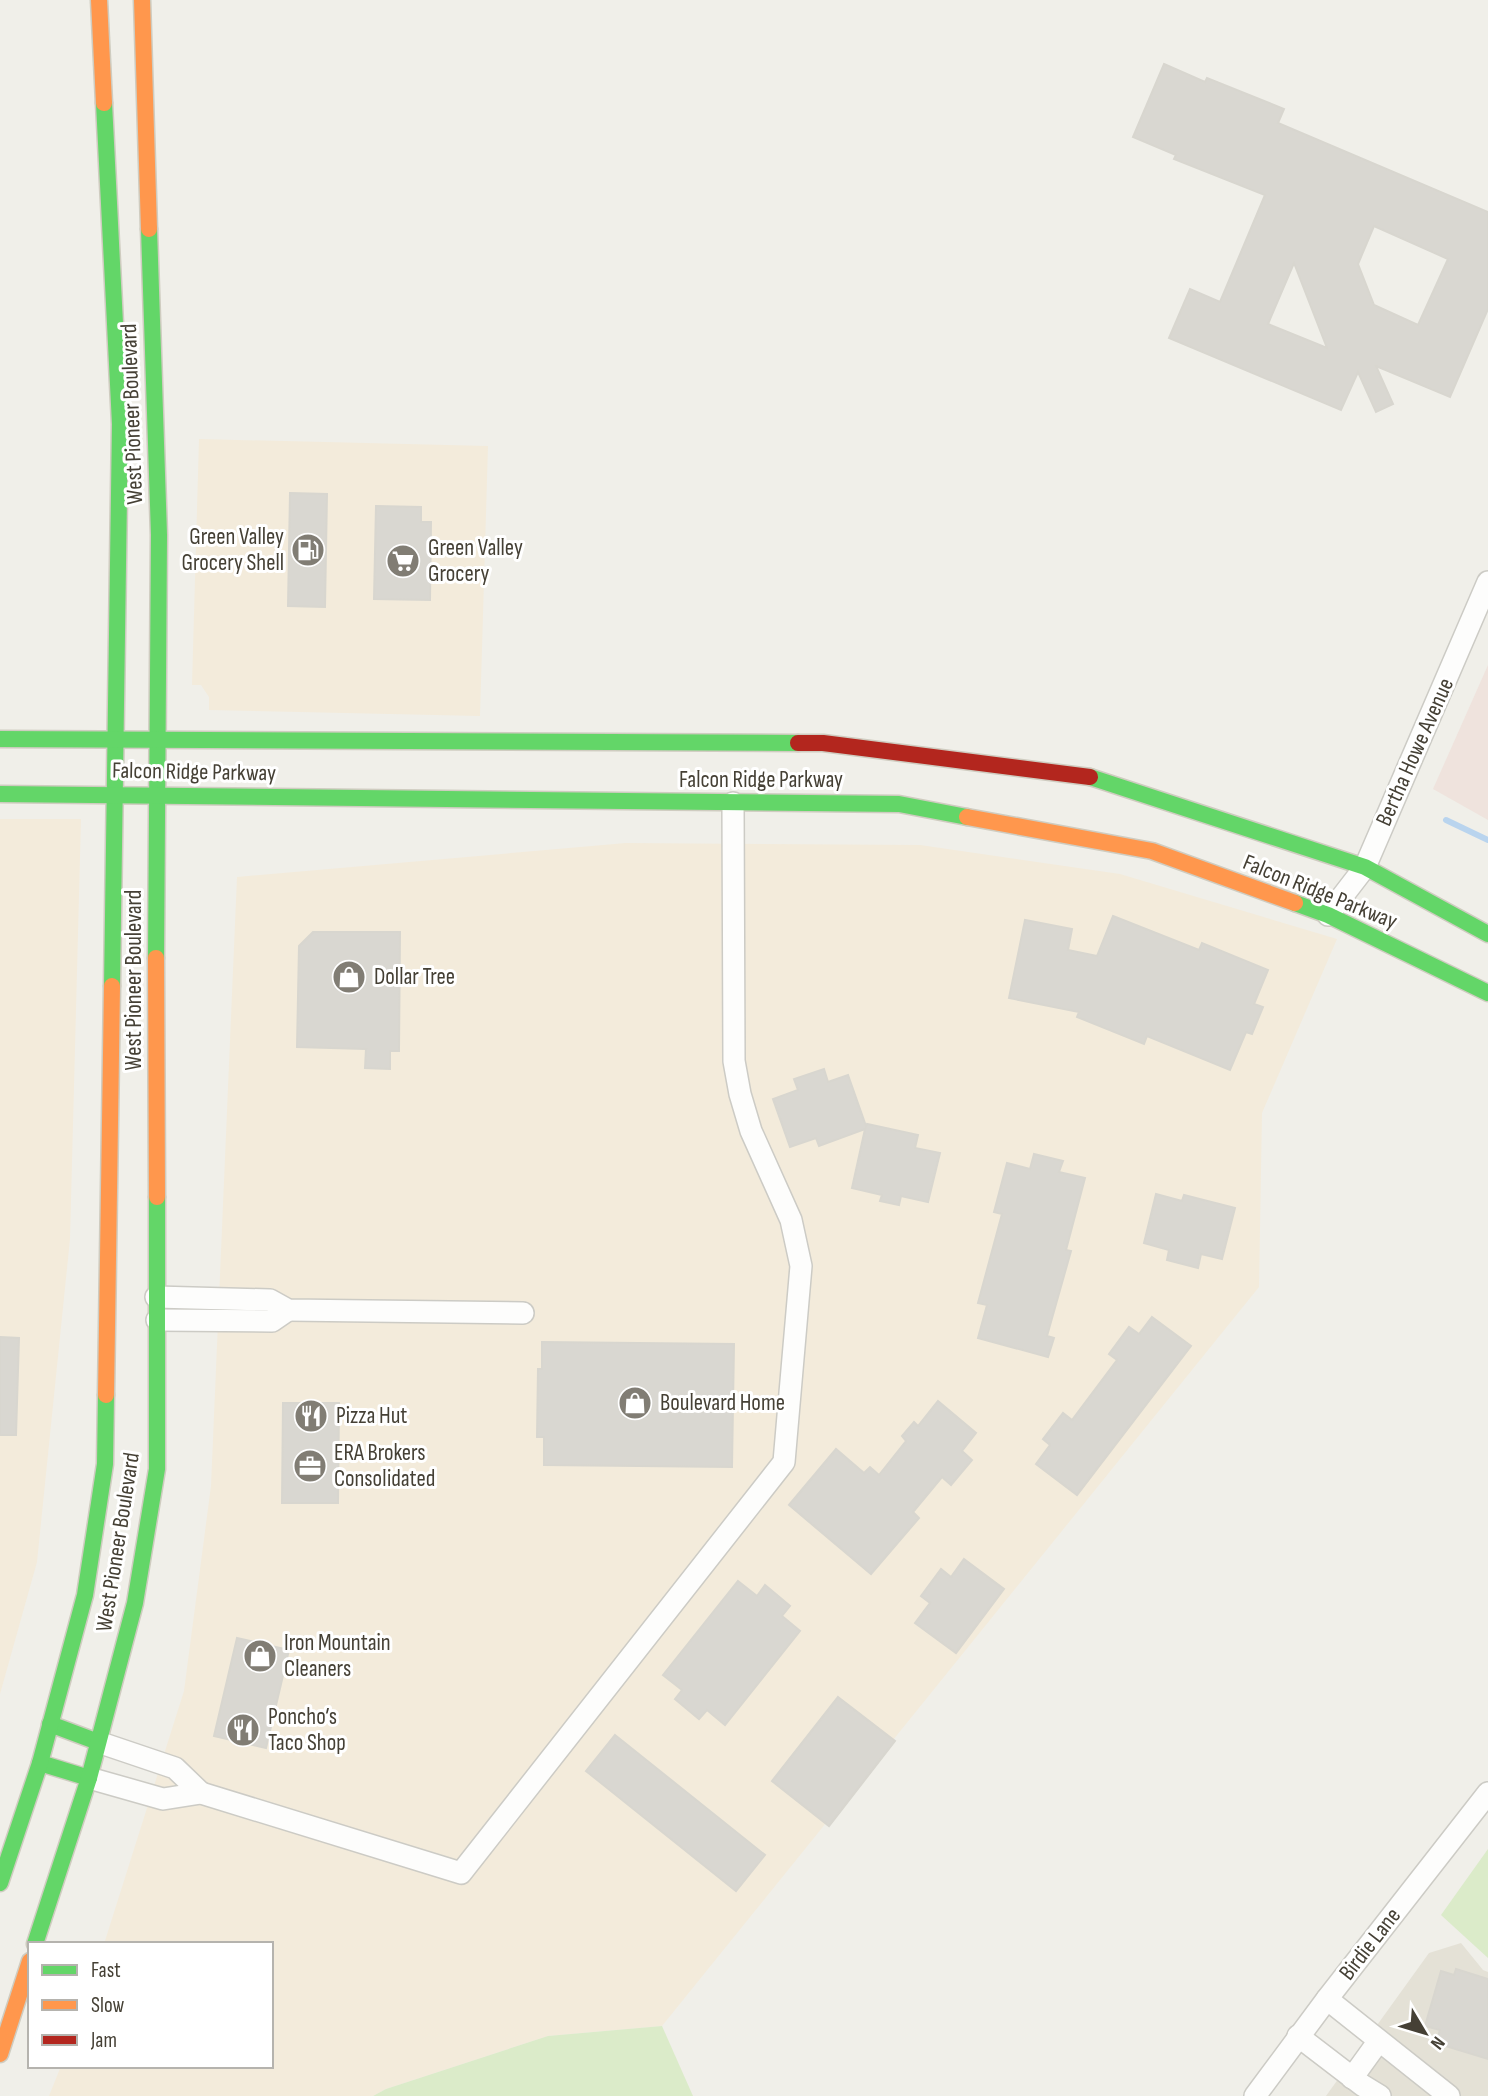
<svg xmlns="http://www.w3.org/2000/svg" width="1488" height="2096" font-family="'Sofia Sans Condensed',sans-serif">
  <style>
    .residential { fill: #e4e1d6 }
    .commercial { fill: #f3ebdb }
    .medical { fill: #efe3dd }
    .green { fill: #dbebc9 }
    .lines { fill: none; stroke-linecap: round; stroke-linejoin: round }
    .stream { stroke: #b9d4ee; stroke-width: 6 }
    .building { fill: #d9d7d1; stroke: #d8d6cf; stroke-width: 2; fill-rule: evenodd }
    .street-casing { stroke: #cccbc5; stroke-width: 24 }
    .fast-casing { stroke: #cfccc0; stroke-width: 19 }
    .slow-casing { stroke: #cfccc0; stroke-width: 19 }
    .jam-casing { stroke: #cfccc0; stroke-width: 19 }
    .street { stroke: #fdfdfc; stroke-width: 21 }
    .fast { stroke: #63d668; stroke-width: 16 }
    .slow { stroke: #ff974d; stroke-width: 16 }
    .jam { stroke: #b3261e; stroke-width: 16 }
    .labels { text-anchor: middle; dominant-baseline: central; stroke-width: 6; stroke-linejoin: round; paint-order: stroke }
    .street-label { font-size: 23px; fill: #454035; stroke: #fff }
    .poi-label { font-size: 23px; fill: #454035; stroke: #fff; text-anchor: start }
  </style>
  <rect width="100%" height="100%" fill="#f0efe9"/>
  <polygon class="residential" points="1461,1943 1483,1970 1488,1972 1488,2096 1326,2096 1429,1953"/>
  <g class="commercial">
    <polygon points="199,439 488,446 480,716 209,710 209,697 201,685 192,685"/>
    <polygon points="0,819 81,819 70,1239 37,1562 0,1694"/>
    <polygon points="626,843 920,845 1120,874 1337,939 1262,1113 1259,1287 662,2026 548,2036 386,2089 373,2096 49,2096 61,2066 271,2066 271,1944 104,1944 184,1691 211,1486 237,877"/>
  </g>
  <polygon class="medical" points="1488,665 1488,820 1433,789"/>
  <g class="green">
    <polygon points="1488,1849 1488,1958 1441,1915"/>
    <polygon points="662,2026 693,2096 373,2096 386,2089 548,2036"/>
  </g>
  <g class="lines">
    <polyline class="stream" points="1446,820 1488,840"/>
  </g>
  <g class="building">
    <path d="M1164,64l41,18 2,-4 77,31 -6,14 210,89v97l-38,88 -74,-31 17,38 -17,8 -18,-40 -17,38 -172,-72 21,-49 30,13 45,-107 -91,-36 2,-4 -43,-18zM1374,226l74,33 -30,66 -44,-20 -16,-41zM1294,263l33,85 -59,-24z"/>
    <polygon points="290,493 327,494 325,607 288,606"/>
    <polygon points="376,506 421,507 421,522 431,522 430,600 374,599"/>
    <polygon points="1113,916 1199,950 1202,943 1268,970 1254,1004 1263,1007 1252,1034 1246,1032 1230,1070 1147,1036 1144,1044 1077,1017 1079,1012 1009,998 1025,920 1072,929 1068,950 1097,956"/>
    <polygon points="313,932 400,932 399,1051 390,1051 390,1069 365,1068 366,1049 297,1047 299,946"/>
    <polygon points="824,1069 828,1082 848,1075 866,1126 867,1124 918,1135 915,1148 940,1153 928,1202 901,1196 899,1205 880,1201 882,1195 852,1188 865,1129 819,1146 816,1138 790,1147 773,1099 798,1090 794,1079"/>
    <polygon points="1034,1154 1063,1161 1059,1172 1085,1178 1066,1250 1071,1251 1047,1336 1054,1338 1048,1357 978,1338 987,1305 978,1303 1002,1214 994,1212 1007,1163 1030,1169"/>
    <polygon points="1156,1194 1182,1201 1184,1195 1235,1208 1222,1259 1201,1254 1198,1268 1167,1260 1169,1250 1144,1243"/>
    <polygon points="1152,1317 1191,1346 1077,1495 1036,1464 1050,1445 1043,1439 1063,1413 1072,1420 1117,1360 1109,1354 1129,1327 1139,1334"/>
    <polygon points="0,1337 19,1338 16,1435 0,1435"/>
    <polygon points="542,1342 734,1344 732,1467 544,1465 544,1437 537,1437 538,1369 542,1369"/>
    <polygon points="938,1401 976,1433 962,1451 972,1460 951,1485 942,1477 913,1512 919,1518 871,1574 789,1505 836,1449 864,1473 870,1467 879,1475 906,1441 902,1436 914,1422 918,1426"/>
    <polygon points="283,1403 339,1403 338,1503 282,1503"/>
    <polygon points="964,1559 1004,1589 956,1653 915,1623 930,1603 921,1596 941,1569 951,1577"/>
    <polygon points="738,1581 757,1596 765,1585 790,1606 782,1616 800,1631 725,1725 707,1710 699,1719 675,1699 682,1690 663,1675"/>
    <polygon points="237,1638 289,1650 266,1748 214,1736"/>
    <polygon points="838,1697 895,1741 829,1826 772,1781"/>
    <polygon points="615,1735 765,1855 736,1891 586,1771"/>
    <polygon points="1456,1969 1488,1979 1488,2059 1436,2043 1440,2030 1425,2026 1441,1971 1454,1975"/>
  </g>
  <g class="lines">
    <defs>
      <g id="street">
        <polyline points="1328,915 1365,867 1488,582"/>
        <polyline points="156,1297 270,1300 288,1310 523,1313"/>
        <polyline points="157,1320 272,1321 288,1310"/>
        <polyline points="98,1742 175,1768 201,1793"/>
        <polyline points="89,1778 163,1799 201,1793 461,1873 784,1462 801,1266 791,1220 751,1131 740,1094 734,1061 733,803"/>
        <polyline points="1327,1999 1449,2096"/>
        <polyline points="1298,2036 1362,2085 1380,2096"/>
        <polyline points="1352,2078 1378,2042"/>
        <polyline points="1255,2096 1327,1999 1488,1793"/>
      </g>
      <g id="fast">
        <polyline points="104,103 120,424 112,986"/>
        <polyline points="149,229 159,535 156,958"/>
        <polyline points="0,739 798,743"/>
        <polyline points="1090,777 1365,867 1488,934"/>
        <polyline points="0,794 899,804 967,817"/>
        <polyline points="1295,903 1328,915 1488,993"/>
        <polyline points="50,1724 98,1742"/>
        <polyline points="40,1763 89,1778"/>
        <polyline points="0,1883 40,1763 85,1595 105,1464 106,1395"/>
        <polyline points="35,1944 89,1778 135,1603 157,1469 157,1197"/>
      </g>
      <g id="slow">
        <polyline points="99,0 104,103"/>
        <polyline points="142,0 149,229"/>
        <polyline points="967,817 1152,851 1295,903"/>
        <polyline points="156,958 157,1197"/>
        <polyline points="106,1395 112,986"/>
        <polyline points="0,2054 30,1961"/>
      </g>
      <polyline id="jam" points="798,743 823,743 1090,777"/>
    </defs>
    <use href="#street" class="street-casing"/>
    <use href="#fast" class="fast-casing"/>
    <use href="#slow" class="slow-casing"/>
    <use href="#jam" class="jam-casing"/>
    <use href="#street" class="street"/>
    <use href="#fast" class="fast"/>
    <use href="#slow" class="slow"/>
    <use href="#jam" class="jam"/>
  </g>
  <defs>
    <symbol id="fuel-disc" viewBox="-11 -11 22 22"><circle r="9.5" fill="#817d74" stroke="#fff"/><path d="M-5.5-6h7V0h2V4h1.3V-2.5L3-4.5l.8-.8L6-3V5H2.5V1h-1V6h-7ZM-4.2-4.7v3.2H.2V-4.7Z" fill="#fff"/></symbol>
    <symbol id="supermarket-disc" viewBox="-11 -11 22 22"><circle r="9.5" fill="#817d74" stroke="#fff"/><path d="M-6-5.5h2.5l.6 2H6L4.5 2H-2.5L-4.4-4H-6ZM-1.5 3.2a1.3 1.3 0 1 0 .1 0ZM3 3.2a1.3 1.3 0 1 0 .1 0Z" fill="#fff"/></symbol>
    <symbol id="shop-disc" viewBox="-11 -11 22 22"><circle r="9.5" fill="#817d74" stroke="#fff"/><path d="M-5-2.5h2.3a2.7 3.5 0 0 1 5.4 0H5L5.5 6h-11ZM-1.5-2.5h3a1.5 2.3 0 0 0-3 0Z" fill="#fff"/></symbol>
    <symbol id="restaurant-disc" viewBox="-11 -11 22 22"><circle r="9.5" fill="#817d74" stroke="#fff"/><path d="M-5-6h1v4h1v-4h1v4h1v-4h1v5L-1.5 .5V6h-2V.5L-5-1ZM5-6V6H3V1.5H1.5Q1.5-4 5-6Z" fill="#fff"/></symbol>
    <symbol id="office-disc" viewBox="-11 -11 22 22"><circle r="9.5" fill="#817d74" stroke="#fff"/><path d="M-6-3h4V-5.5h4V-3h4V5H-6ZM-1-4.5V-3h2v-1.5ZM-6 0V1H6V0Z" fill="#fff"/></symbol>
  </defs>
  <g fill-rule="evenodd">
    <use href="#fuel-disc" x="289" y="531" width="38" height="38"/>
    <use href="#supermarket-disc" x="384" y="542" width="38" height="38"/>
    <use href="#shop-disc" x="330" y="958" width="38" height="38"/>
    <use href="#shop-disc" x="616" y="1384" width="38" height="38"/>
    <use href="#restaurant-disc" x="292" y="1397" width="38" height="38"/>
    <use href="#office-disc" x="291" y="1447" width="38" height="38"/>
    <use href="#shop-disc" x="241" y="1637" width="38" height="38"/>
    <use href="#restaurant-disc" x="224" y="1711" width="38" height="38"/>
  </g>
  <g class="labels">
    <g class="street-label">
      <text transform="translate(132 414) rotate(-92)">West Pioneer Boulevard</text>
      <text transform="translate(1415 752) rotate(-66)">Bertha Howe Avenue</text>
      <text transform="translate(194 772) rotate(1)">Falcon Ridge Parkway</text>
      <text x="761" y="780">Falcon Ridge Parkway</text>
      <text transform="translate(1320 892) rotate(22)">Falcon Ridge Parkway</text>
      <text transform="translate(134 980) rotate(-90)">West Pioneer Boulevard</text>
      <text transform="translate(118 1542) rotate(-81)">West Pioneer Boulevard</text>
      <text transform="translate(1370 1944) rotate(-52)">Birdie Lane</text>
    </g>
    <g class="poi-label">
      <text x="284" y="537" text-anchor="end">Green Valley<tspan x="284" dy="26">Grocery Shell</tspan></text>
      <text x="428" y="548">Green Valley<tspan x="428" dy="26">Grocery</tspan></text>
      <text x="374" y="977">Dollar Tree</text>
      <text x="660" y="1403">Boulevard Home</text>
      <text x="336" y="1416">Pizza Hut</text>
      <text x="334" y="1453">ERA Brokers<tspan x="334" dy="26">Consolidated</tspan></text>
      <text x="284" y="1643">Iron Mountain<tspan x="284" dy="26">Cleaners</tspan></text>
      <text x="268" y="1717">Poncho’s<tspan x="268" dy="26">Taco Shop</tspan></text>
    </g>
  </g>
  <rect x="28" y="1942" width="245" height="126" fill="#ffffff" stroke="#b5b3ae" stroke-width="2"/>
  <rect x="42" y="1965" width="35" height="10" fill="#63d668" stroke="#b5b3ae" stroke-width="2"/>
  <text x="91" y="1977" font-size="21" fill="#454035">Fast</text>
  <rect x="42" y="2000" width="35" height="10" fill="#ff974d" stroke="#b5b3ae" stroke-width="2"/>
  <text x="91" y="2012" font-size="21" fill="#454035">Slow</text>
  <rect x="42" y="2035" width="35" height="10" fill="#b3261e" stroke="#b5b3ae" stroke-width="2"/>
  <text x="91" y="2047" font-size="21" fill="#454035">Jam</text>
  <g transform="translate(1425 2033) rotate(128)" stroke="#ffffff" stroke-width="5" paint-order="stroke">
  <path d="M0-5L12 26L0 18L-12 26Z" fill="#454035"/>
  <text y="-10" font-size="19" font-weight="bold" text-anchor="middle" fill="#454035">N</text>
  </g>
</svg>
